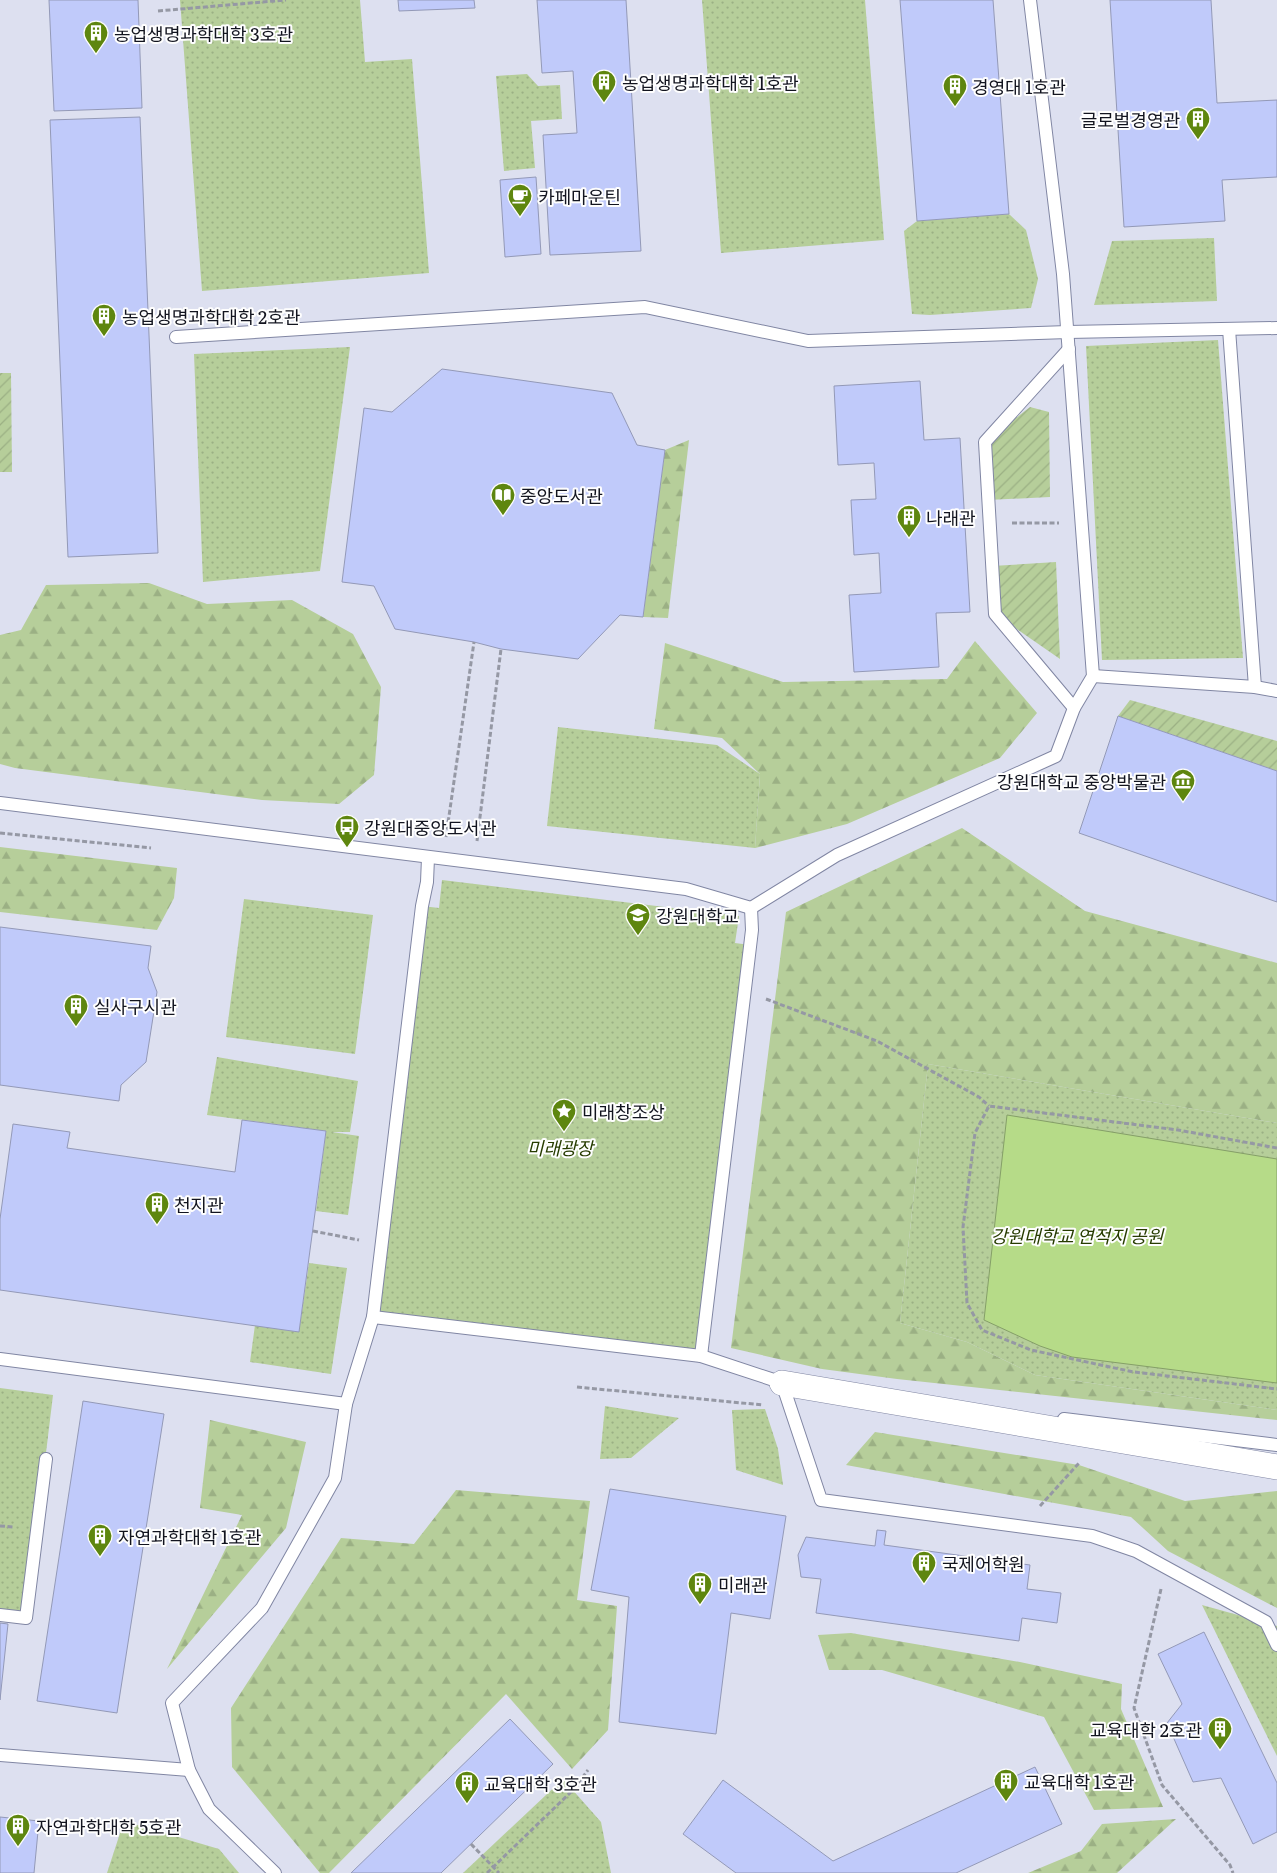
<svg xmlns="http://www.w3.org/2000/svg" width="1277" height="1873" font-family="Literata,'Noto Sans KR',serif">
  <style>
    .built { fill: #dde0f0 }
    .forest { fill: url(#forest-firs) }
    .park { fill: url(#park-dots) }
    .garden { fill: url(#garden-furrows) }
    .water { fill: #b6db88; stroke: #859f68 }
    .building { fill: #c0cafa; stroke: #9399b7 }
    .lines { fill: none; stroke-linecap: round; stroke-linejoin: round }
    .service-casing { stroke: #8086a3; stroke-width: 14 }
    .minor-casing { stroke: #8086a3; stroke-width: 26 }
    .path { stroke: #9598a4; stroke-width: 3; stroke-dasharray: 5 2.5; stroke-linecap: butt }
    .service { stroke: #fff; stroke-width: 12 }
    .minor { stroke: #fff; stroke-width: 25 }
    .labels { text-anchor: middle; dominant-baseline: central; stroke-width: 4; stroke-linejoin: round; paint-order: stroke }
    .poi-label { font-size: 18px; fill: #12141f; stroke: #fefefe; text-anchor: start }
    .park-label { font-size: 18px; font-style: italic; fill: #273c00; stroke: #fefefe }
  </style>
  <defs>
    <pattern id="forest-firs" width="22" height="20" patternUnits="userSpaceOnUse" patternTransform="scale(1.25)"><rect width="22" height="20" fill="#b6ce9a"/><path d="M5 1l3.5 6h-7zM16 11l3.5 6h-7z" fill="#9bb084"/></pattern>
    <pattern id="park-dots" width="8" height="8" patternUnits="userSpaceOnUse" patternTransform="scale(1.25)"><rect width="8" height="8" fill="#b6ce9a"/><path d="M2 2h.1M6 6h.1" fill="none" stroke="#9bb084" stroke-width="1.8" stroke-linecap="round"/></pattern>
    <pattern id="garden-furrows" width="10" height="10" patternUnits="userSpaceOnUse" patternTransform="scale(1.25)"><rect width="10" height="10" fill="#b6ce9a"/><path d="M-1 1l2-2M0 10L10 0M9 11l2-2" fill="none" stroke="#9bb084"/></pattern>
  </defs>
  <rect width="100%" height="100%" fill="#edf0fd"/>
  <rect class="built" x="0" y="0" width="1277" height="1873"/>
  <g class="forest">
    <polygon points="689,440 668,618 643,617 665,450"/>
    <polygon points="149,583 207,604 292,600 353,634 381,687 374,775 339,804 262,800 15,768 0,764 0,635 21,630 46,585"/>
    <polygon points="975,641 1037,713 1000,758 847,824 755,848 760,774 722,738 654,729 665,643 783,682 947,679"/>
    <polygon points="962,828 1085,911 1277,963 1277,1123 928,1064 900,1323 967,1342 1035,1375 1277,1410 1277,1420 897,1379 822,1369 731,1348 786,912"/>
    <polygon points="0,847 177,868 174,898 157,930 0,912"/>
    <polygon points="210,1420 306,1442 286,1528 167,1669 242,1515 200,1508"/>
    <polygon points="875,1432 1079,1465 1185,1501 1277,1491 1277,1608 1168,1551 1131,1517 846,1465"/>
    <polygon points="456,1490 590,1501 577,1600 617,1606 608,1730 572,1769 506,1694 329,1873 320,1873 232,1767 231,1708 341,1538 414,1544"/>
    <polygon points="851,1633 1020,1662 1122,1684 1121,1709 1163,1807 1094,1810 1044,1717 882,1670 829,1670 818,1635"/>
    <polygon points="1176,1819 1117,1873 1028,1873 1081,1851 1102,1824"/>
  </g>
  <g class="park">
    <polygon points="180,0 360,0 365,62 412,59 429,273 202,291"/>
    <polygon points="702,0 865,0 884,240 721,253"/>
    <polygon points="527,74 538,86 560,85 562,119 531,121 535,168 504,171 496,76"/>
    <polygon points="1009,214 1026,230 1038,279 1031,308 930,315 912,314 904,231 917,221"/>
    <polygon points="1214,238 1217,301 1094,305 1112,241"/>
    <polygon points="1218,340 1243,658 1102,660 1086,346"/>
    <polygon points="350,347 320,571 203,582 194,354"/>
    <polygon points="558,727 717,745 760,774 755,848 547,826"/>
    <polygon points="442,880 739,916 735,943 750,945 701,1356 373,1317 422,906 439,908"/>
    <polygon points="244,899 373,915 355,1054 226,1037"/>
    <polygon points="217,1057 358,1081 350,1132 332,1132 359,1136 348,1215 316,1211 326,1131 207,1115"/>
    <polygon points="928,1064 1277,1123 1277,1410 1035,1375 967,1342 900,1323"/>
    <polygon points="309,1263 347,1268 331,1374 250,1362 255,1325 299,1331"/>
    <polygon points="0,1388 53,1395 26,1618 0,1615"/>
    <polygon points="605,1406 679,1418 631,1458 600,1459"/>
    <polygon points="765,1409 778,1449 783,1485 736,1470 732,1410"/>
    <polygon points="1202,1605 1277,1626 1277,1756"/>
    <polygon points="563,1779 601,1822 611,1873 463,1873"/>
    <polygon points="124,1821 219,1849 239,1873 107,1873"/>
  </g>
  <g class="garden">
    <polygon points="0,373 11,373 12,472 0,472"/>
    <polygon points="1030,407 1049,412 1050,497 988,500 985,442"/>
    <polygon points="1056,562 1060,659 995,614 992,566"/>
    <polygon points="1130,700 1277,741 1277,771 1118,716"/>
  </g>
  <polygon class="water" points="1007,1115 1277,1159 1277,1383 1072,1357 1040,1346 984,1320"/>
  <g class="building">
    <polygon points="49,0 138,0 142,108 54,111"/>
    <polygon points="398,0 474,0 475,8 399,11"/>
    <polygon points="537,0 626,0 641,251 550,255 543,135 577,133 573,71 542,73"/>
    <polygon points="900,0 993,0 1009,214 917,221"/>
    <polygon points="1110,0 1211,0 1217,103 1277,100 1277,177 1222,180 1225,221 1124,227"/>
    <polygon points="140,117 158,553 68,557 50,120"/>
    <polygon points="536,177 541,254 505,257 500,180"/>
    <polygon points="442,369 612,393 637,445 665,450 643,617 620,615 578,659 501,649 474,642 395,629 374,586 342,582 364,408 392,412"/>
    <polygon points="920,381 924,440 960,438 970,612 936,613 939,667 854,672 849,595 881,593 879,553 854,555 851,500 876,499 874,463 838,465 834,386"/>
    <polygon points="1118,716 1277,771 1277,902 1079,833"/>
    <polygon points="0,927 151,946 148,968 157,992 146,1062 121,1085 119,1101 0,1085"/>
    <polygon points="242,1120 326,1131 299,1332 0,1290 0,1219 13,1124 70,1132 67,1148 235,1172"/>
    <polygon points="83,1401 164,1414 117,1713 37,1701"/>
    <polygon points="610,1489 786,1516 770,1619 731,1613 716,1734 619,1722 629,1597 591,1590"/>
    <polygon points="877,1530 886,1531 884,1545 1030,1565 1027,1589 1061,1593 1057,1623 1022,1618 1019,1641 816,1613 821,1579 801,1577 798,1555 806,1537 875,1546"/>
    <polygon points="0,1623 8,1624 0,1700"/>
    <polygon points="1204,1632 1277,1783 1277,1832 1253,1844 1221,1778 1193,1782 1167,1723 1182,1704 1158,1654"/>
    <polygon points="510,1719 553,1764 441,1873 351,1873"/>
    <polygon points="1035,1767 1062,1824 956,1873 736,1873 683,1834 723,1780 833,1861"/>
    <polygon points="0,1817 39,1821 34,1873 0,1873"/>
  </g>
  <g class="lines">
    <defs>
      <g id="service">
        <polyline points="1229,329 1255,687"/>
        <polyline points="176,337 645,307 808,341 1068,332 1277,328"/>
        <polyline points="1069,349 985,442 995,614 1074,708"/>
        <polyline points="1093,676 1255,687 1277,691"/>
        <polyline points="0,803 686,889 751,908 837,855 1056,756 1074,708 1093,676 1063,274 1030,0"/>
        <polyline points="373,1317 701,1356 786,1384"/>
        <polyline points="701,1356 752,930 751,908"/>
        <polyline points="0,1359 346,1404"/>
        <polyline points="782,1383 821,1500 1092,1536 1136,1551 1266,1622 1277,1645"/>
        <polyline points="1064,1419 1277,1445"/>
        <polyline points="0,1615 26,1618 46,1459"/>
        <polyline points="0,1755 189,1770"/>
        <polyline points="275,1873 209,1809 189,1770 172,1703 262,1608 335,1478 346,1404 373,1317 422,906 427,882 428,858"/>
      </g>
      <polyline id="minor" points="782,1383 1277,1467"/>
    </defs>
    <use href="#service" class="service-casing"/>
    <use href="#minor" class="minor-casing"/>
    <g class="path">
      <polyline points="158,11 286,0"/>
      <polyline points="1012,523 1059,523"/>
      <polyline points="0,833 151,848"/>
      <polyline points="446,837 474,642"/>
      <polyline points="477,841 501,649"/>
      <polyline points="766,999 877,1041 979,1097 989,1106"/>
      <polyline points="1277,1148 1178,1130 989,1106 975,1133 963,1227 967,1303 982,1330 1031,1350 1110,1367 1134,1372 1277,1389"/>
      <polyline points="313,1231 359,1240"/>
      <polyline points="577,1387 763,1405"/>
      <polyline points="1040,1506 1079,1463"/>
      <polyline points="0,1526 14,1527"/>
      <polyline points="1161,1589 1134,1708 1162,1785 1230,1865 1233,1873"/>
      <polyline points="471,1844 499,1873"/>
      <polyline points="487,1873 573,1790 588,1770"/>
    </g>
    <use href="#service" class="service"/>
    <use href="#minor" class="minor"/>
  </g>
  <defs>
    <symbol id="building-pin" viewBox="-11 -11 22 30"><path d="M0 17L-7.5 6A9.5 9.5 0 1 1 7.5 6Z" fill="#5e860f" stroke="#fefefe"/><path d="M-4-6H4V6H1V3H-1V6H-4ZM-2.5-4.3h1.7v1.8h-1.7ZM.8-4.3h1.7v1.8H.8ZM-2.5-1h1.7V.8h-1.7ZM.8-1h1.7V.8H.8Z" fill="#fff"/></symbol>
    <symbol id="cafe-pin" viewBox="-11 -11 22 30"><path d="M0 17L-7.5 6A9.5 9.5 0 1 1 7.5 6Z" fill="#5e860f" stroke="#fefefe"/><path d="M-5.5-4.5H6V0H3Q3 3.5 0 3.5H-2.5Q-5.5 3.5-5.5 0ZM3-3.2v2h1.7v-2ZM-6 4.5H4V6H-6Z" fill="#fff"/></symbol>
    <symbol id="library-pin" viewBox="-11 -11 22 30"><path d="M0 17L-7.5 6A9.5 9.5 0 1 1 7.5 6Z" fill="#5e860f" stroke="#fefefe"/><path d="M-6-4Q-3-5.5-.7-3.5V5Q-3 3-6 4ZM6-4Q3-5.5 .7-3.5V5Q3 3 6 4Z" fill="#fff"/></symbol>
    <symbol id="museum-pin" viewBox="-11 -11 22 30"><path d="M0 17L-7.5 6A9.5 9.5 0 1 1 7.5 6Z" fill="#5e860f" stroke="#fefefe"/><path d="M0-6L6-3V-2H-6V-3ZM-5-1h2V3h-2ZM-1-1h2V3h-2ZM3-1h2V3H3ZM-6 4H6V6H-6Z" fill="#fff"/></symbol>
    <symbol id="bus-pin" viewBox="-11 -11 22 30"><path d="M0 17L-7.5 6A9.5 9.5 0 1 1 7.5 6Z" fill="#5e860f" stroke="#fefefe"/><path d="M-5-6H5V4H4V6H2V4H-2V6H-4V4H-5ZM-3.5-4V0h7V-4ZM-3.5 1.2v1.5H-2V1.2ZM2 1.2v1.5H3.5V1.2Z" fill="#fff"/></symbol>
    <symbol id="university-pin" viewBox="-11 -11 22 30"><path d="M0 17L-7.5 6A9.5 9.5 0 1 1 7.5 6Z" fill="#5e860f" stroke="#fefefe"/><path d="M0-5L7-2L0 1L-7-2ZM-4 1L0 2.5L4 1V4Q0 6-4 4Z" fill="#fff"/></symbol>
    <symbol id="sight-pin" viewBox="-11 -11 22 30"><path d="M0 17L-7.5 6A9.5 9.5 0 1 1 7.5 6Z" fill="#5e860f" stroke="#fefefe"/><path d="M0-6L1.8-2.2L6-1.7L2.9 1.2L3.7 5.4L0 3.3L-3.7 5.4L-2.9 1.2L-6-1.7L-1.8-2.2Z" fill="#fff"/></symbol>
  </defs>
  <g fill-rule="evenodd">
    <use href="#building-pin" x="82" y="19" width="28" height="38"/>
    <use href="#building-pin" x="590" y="68" width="28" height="38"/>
    <use href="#building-pin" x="941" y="72" width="28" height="38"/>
    <use href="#building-pin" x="1184" y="105" width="28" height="38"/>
    <use href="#cafe-pin" x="506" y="182" width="28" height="38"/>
    <use href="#building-pin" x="90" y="302" width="28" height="38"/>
    <use href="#library-pin" x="489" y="481" width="28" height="38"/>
    <use href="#building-pin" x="895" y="503" width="28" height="38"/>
    <use href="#museum-pin" x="1169" y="767" width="28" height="38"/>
    <use href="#bus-pin" x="333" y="813" width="28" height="38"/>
    <use href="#university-pin" x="624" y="901" width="28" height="38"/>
    <use href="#building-pin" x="62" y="992" width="28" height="38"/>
    <use href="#sight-pin" x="550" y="1097" width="28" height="38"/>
    <use href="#building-pin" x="143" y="1190" width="28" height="38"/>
    <use href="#building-pin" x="86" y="1522" width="28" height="38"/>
    <use href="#building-pin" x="910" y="1549" width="28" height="38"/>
    <use href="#building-pin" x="686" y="1570" width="28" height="38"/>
    <use href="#building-pin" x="1206" y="1715" width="28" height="38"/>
    <use href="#building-pin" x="992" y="1767" width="28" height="38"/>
    <use href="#building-pin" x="453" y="1769" width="28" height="38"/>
    <use href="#building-pin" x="4" y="1812" width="28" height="38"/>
  </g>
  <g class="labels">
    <g class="poi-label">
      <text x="114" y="33">농업생명과학대학 3호관</text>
      <text x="622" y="82">농업생명과학대학 1호관</text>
      <text x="972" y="86">경영대 1호관</text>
      <text x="1180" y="119" text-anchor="end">글로벌경영관</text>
      <text x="538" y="196">카페마운틴</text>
      <text x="122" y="316">농업생명과학대학 2호관</text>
      <text x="520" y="495">중앙도서관</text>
      <text x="926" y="517">나래관</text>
      <text x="1166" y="781" text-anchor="end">강원대학교 중앙박물관</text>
      <text x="364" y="827">강원대중앙도서관</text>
      <text x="656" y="915">강원대학교</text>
      <text x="94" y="1006">실사구시관</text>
      <text x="582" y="1111">미래창조상</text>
      <text x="174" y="1204">천지관</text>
      <text x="118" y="1536">자연과학대학 1호관</text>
      <text x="942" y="1563">국제어학원</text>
      <text x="718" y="1584">미래관</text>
      <text x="1202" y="1729" text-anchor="end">교육대학 2호관</text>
      <text x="1024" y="1781">교육대학 1호관</text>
      <text x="484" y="1783">교육대학 3호관</text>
      <text x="36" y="1826">자연과학대학 5호관</text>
    </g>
    <g class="park-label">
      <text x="560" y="1147">미래광장</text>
      <text x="1077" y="1235">강원대학교 연적지 공원</text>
    </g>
  </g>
</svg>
